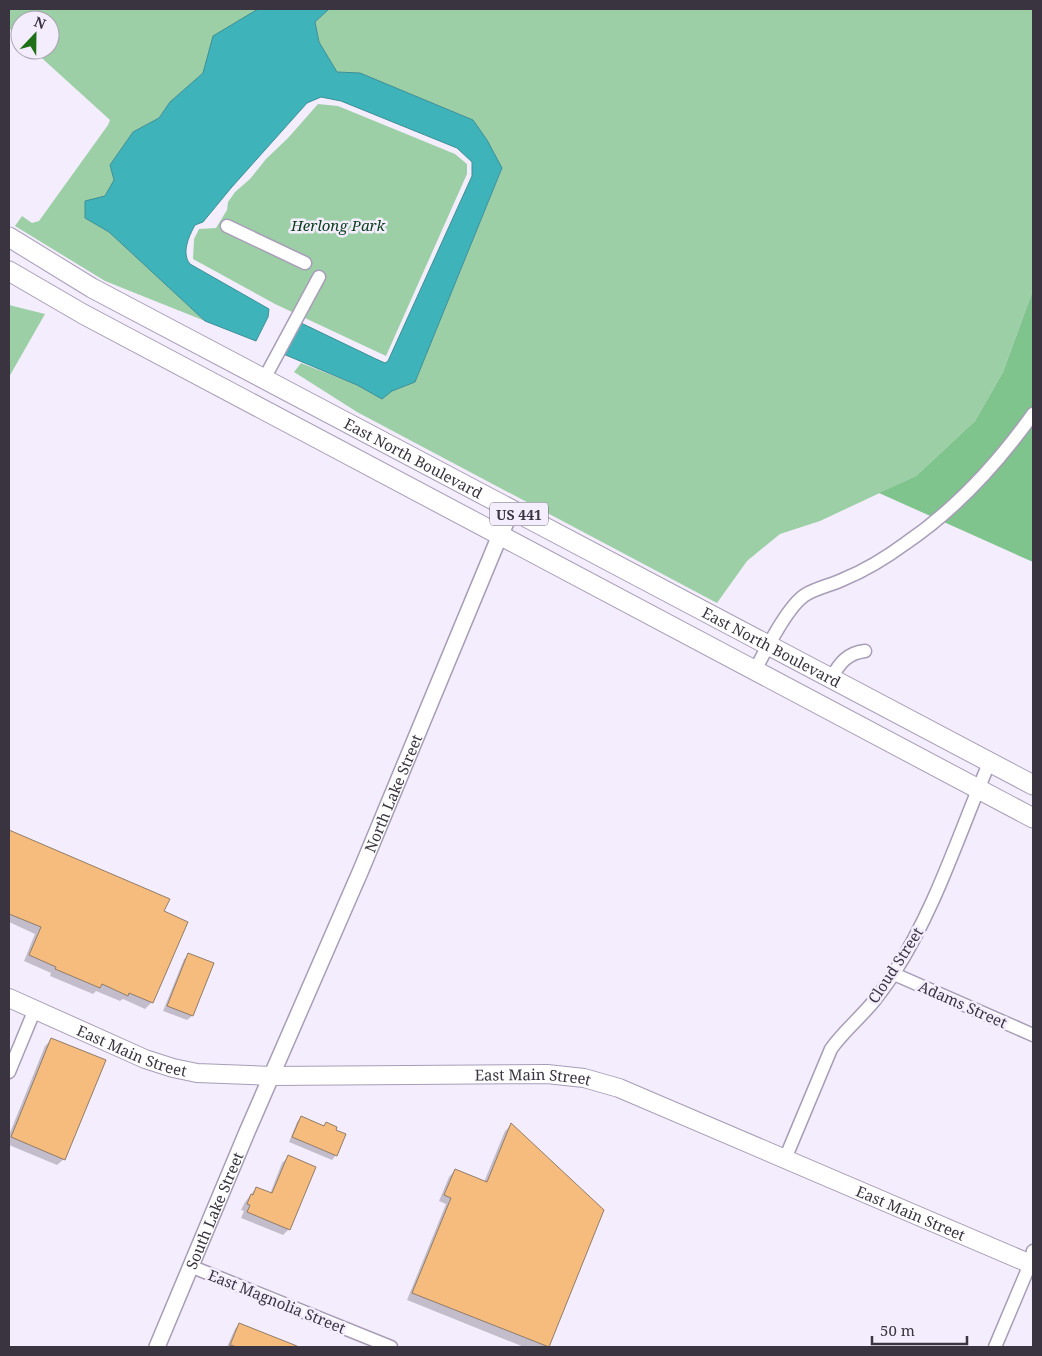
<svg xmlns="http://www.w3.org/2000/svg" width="1042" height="1356" font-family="'Noto Serif',serif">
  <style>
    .green { fill: #9dcfa6 }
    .forest { fill: #7fc38d }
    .water { fill: #3eb4ba; stroke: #3c8e95 }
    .shadow { fill: #0003 }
    .building { fill: #f6bc7e; stroke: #917c68 }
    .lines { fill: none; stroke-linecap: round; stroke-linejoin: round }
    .minor-casing { stroke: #a79db7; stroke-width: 15 }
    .tertiary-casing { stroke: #a79db7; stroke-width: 18 }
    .secondary-casing { stroke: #a79db7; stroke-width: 20 }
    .primary-casing { stroke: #a79db7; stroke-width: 21 }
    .minor { stroke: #fff; stroke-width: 12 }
    .tertiary { stroke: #fff; stroke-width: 15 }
    .secondary { stroke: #fff; stroke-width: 18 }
    .primary { stroke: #fff; stroke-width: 19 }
    .labels { text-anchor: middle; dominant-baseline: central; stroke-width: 5; stroke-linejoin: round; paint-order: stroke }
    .shield { fill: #f4edfe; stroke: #716c78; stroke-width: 1 }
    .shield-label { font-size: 14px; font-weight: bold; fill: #39343f }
    .park-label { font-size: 15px; font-style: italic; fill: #0d401d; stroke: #f4edfe }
    .street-label { font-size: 15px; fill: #39343f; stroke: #f4edfe }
  </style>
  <rect width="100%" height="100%" fill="#f4edfe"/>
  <g class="green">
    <polygon points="9,9 258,9 214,36 203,73 170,102 159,118 133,132 110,165 114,180 105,196 85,218 109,232 205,321 105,281 15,226 22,216 32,223 39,221 108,125 110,120 33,50 50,50 50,20 20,20 20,38 9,28"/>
    <polygon points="329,9 1033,9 1033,290 1003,372 975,421 916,476 820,521 780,534 747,561 717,603 357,412 294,372 301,363 357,385 382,399 392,391 415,382 502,169 487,140 473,120 360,73 337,72 319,42 315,22"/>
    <polygon points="318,104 338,106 455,154 467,164 467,174 386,356 275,304 193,259 194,239 199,229 216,228 227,210 228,202 235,192 250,179 266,159 288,138"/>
    <polygon points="9,305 45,314 9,377"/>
  </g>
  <polygon class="forest" points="1033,290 1033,562 879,493 916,476 975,421 1003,372"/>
  <path class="water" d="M258,9h71l-14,13 4,20 18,30 23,1 113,47 14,20 15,28 -87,214 -23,9 -10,8 -25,-14 -76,-32 18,-31 77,37 9,4 3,-2 84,-185v-14l-15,-14 -116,-47 -20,-4 -14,6 -76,85 -28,34 -8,3c-6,11 -14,28 -5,39l79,45 -1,8 -12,24 -51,-20 -96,-89 -24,-14v-17l20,-5 9,-16 -4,-15 23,-33 26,-14 11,-16 33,-29 10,-37z"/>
  <g class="shadow">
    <polygon points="9,831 168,900 163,912 152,1002 145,1009 123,999 120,1001 96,991 93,994 50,976 51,973 24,961 35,934 9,922"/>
    <polygon points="189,955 212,964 192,1016 187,1020 163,1011 184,959"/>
    <polygon points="52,1039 64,1159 57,1165 9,1145 9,1135 45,1046"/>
    <polygon points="301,1117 323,1126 326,1124 336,1155 332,1160 289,1142 297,1122"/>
    <polygon points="511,1125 603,1211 548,1347 524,1347 407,1300 446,1204 439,1201 449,1177 455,1170 484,1182 505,1131"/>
    <polygon points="288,1157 289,1229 283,1235 241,1218 244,1211 241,1210 245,1202 256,1188 270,1194 282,1163"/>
    <polygon points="239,1324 296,1347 227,1347 235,1329"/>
  </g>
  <g class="building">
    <polygon points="9,830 170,899 164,911 188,922 153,1003 129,993 128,996 102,984 100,988 55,969 56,967 29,955 41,927 9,914"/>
    <polygon points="188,953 214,963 193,1016 167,1006"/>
    <polygon points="51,1038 106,1060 65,1160 11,1137"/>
    <polygon points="301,1116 324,1126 326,1122 337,1127 336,1130 346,1134 337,1156 292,1137"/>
    <polygon points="511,1123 604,1210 549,1347 412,1293 451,1198 444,1195 455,1169 487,1182"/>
    <polygon points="288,1155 316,1167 290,1230 247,1212 250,1205 247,1204 251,1194 253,1195 256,1187 272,1193"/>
    <polygon points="239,1323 297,1346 297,1347 237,1347 230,1345"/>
  </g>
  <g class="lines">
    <defs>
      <g id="minor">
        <polyline points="227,226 305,263"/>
        <polyline points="264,379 319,277"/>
        <path d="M755,670c11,-20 32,-63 50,-75 11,-7 27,-10 39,-16 22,-9 43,-22 62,-36 50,-34 92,-80 127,-129"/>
        <path d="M831,678c9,-15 16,-25 34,-27"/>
        <polyline points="894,974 1033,1035"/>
        <polyline points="9,1072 35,1009"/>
        <path d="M785,1159l46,-110c12,-17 29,-31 43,-48 7,-9 14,-18 20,-28 42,-65 65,-140 96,-212"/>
        <polyline points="190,1266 391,1347"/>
        <polyline points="995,1347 1030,1264 1033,1251"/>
      </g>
      <g id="tertiary">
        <path id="s1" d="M157,1347l90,-215 114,-262 139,-335 12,-25"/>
      </g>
      <g id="secondary">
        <path id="s2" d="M9,998l136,61 28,9 24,5 75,3 275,-2 37,4 35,10 414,177"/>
      </g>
      <g id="primary">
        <path id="s3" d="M9,237l83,51 941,497"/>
        <polyline points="9,271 83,314 1033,818"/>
      </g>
    </defs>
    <use href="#minor" class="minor-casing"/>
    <use href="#tertiary" class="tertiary-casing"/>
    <use href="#secondary" class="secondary-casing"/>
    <use href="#primary" class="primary-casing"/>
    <use href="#minor" class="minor"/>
    <use href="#tertiary" class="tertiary"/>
    <use href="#secondary" class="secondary"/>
    <use href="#primary" class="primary"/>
  </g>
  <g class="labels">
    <rect class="shield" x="490" y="502.5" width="58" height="23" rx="4"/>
    <g class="shield-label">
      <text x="519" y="514">US 441</text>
    </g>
    <g class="park-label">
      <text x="338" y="225">Herlong Park</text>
    </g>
    <g class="street-label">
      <text stroke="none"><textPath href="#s3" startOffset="461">East North Boulevard</textPath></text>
      <text stroke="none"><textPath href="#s3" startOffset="866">East North Boulevard</textPath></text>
      <text stroke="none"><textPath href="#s1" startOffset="602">North Lake Street</textPath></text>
      <text transform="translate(895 965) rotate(-57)">Cloud Street</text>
      <text transform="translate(963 1004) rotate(24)">Adams Street</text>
      <text stroke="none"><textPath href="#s2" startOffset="134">East Main Street</textPath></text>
      <text stroke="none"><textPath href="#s2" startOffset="539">East Main Street</textPath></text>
      <text stroke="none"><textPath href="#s1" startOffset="148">South Lake Street</textPath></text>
      <text stroke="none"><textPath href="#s2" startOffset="944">East Main Street</textPath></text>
      <text transform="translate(277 1301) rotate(22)">East Magnolia Street</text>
    </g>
  </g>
  <rect width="1042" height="1356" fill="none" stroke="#39343f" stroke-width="20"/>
  <g transform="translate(35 35) rotate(22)"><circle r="24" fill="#f4edfe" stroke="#a9a3b2"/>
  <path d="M0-4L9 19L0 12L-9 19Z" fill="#207017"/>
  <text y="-8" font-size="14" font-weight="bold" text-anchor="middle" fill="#39343f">N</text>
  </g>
  <path d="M872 1336v8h95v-8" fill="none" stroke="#39343f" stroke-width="2.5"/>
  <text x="880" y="1336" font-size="15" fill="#39343f" stroke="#f4edfe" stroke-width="4" paint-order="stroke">50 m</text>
</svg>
